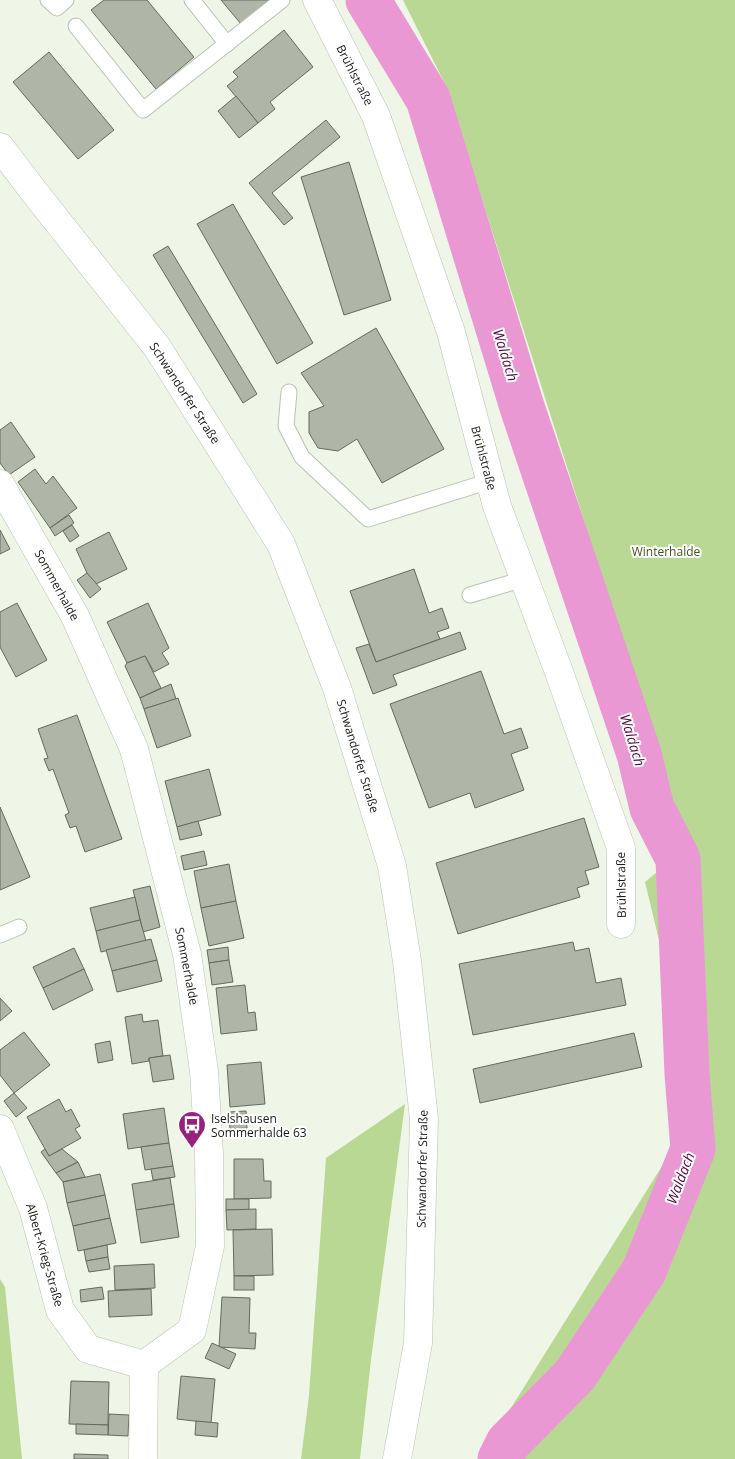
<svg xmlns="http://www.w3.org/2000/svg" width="735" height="1459" font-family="'Open Sans',sans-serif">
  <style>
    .green { fill: #b9d894 }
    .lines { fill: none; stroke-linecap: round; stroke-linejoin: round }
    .river { stroke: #ea98d3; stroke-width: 45 }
    .building { fill: #afb5a7; stroke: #646b5e }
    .lane-casing { stroke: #bac1b3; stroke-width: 17 }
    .street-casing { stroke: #bac1b3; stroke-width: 29 }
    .secondary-casing { stroke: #bac1b3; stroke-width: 29 }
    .lane { stroke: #fff; stroke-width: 15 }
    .street { stroke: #fff; stroke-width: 28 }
    .secondary { stroke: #fff; stroke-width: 28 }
    .labels { text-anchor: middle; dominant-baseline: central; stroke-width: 4; stroke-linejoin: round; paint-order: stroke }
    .street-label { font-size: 12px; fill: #181a15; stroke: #fff }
    .park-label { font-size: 12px; fill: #3d5518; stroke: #fff }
    .poi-label { font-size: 12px; fill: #181a15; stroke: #fff; text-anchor: start }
    .water-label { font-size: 14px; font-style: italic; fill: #500742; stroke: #fff }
  </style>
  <rect width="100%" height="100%" fill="#eff6e7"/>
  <g class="green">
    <polygon points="403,0 735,0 735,1459 488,1459 506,1416 677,1142 669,982 645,882 687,847 668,805 581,511 446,86"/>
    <polygon points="405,1104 371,1360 360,1459 301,1459 309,1395 326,1158"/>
    <polygon points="0,1279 5,1287 22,1459 0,1459"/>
  </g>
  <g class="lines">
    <polyline class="river" points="368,0 428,99 522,407 639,754 652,808 678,859 687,1074 693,1149 644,1271 575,1375 508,1443 500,1459"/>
  </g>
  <g class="building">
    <polygon points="104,0 147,0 194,57 156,89 91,10"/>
    <polygon points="221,0 269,0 241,24"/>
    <polygon points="284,30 313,67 270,102 275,109 258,123 227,86 238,77 233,72"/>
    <polygon points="49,52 114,130 78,159 13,82"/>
    <polygon points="236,96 258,123 239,138 218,111"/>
    <polygon points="326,120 340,137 272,193 293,218 284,225 249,183"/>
    <polygon points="349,162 391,300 344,315 301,177"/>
    <polygon points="233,204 313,343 277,364 197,224"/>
    <polygon points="168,246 257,394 243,403 153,255"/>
    <polygon points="376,328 444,449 382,483 357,439 338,451 318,448 309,433 309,412 324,406 301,373"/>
    <polygon points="11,422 35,457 9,475 0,463 0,430"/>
    <polygon points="35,469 46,484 53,476 77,508 50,528 18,482"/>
    <polygon points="69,515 74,523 55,536 50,528"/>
    <polygon points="72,525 79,536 70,542 63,531"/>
    <polygon points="0,530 10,549 0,554"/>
    <polygon points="109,532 127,569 96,584 87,573 76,549"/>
    <polygon points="414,569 429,613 442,608 449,628 437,632 440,639 376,662 350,591"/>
    <polygon points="87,573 101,589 90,598 77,580"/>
    <polygon points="17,603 47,660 16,677 0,647 0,612"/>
    <polygon points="148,603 169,648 162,653 169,664 154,672 145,656 127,663 107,622"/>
    <polygon points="460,632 466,649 393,675 397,685 373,694 356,648 369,644 376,662"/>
    <polygon points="145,656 161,688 140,698 125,666 127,663"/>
    <polygon points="481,671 504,734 521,728 528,748 511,754 524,790 475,808 470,793 429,808 390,704"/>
    <polygon points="171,684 176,699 144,709 140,698"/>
    <polygon points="178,698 191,736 157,748 144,709"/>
    <polygon points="77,715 122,839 85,852 76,826 70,828 65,815 69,813 53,769 49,771 44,759 48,758 38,729"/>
    <polygon points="209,769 221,815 177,827 165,781"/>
    <polygon points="0,807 30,877 0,890"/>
    <polygon points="584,818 599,867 585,871 589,884 577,888 580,897 458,934 436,863"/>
    <polygon points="198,821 202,835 180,840 177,827"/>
    <polygon points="204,851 207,865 184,870 181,856"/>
    <polygon points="229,864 236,901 201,908 194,871"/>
    <polygon points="150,886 160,927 143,932 133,890"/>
    <polygon points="135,897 140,920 96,931 90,908"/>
    <polygon points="236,901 244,938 209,946 201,908"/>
    <polygon points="140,920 146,941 101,952 96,931"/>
    <polygon points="151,939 157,960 112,971 106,950"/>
    <polygon points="573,942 575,951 589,948 596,983 621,978 626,1005 473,1035 459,964"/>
    <polygon points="228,947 229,960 209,963 207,950"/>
    <polygon points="74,948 84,969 43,988 33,967"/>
    <polygon points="157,960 162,981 117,992 112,971"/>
    <polygon points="229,960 233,982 212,985 209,963"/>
    <polygon points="84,969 93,990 53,1010 43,988"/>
    <polygon points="245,985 248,1013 255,1012 257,1030 221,1034 216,988"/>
    <polygon points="0,998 12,1011 0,1021"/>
    <polygon points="142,1014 143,1022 158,1020 163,1056 149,1058 149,1061 132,1064 125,1017"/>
    <polygon points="24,1032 50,1065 14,1093 0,1075 0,1050"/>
    <polygon points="634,1033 642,1067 480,1103 473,1069"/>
    <polygon points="110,1041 113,1060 98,1063 95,1044"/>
    <polygon points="170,1055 174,1079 153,1082 149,1058"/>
    <polygon points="261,1062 265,1104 230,1107 227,1065"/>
    <polygon points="14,1093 27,1108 16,1117 4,1101"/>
    <polygon points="59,1099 66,1112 71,1109 80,1126 75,1129 81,1138 49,1156 27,1117"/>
    <polygon points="164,1108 169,1143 128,1149 123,1114"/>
    <polygon points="246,1111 247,1128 230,1129 229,1112"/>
    <polygon points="169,1143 173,1166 145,1170 141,1147"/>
    <polygon points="45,1149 49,1156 62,1149 78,1162 56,1173 41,1152"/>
    <polygon points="234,1159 263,1159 264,1181 271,1181 271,1198 234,1199"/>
    <polygon points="78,1162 85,1177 63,1182 56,1173"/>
    <polygon points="173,1166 175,1177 153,1180 151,1169"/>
    <polygon points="100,1174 105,1195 67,1203 63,1182"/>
    <polygon points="170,1178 174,1204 136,1210 132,1184"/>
    <polygon points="105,1195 110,1218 73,1226 67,1203"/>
    <rect x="226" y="1199" width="23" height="11"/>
    <polygon points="174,1204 179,1237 141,1243 136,1210"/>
    <polygon points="256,1209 256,1229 227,1230 226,1210"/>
    <polygon points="110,1218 116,1243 78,1251 73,1226"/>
    <polygon points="272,1229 273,1275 234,1276 233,1230"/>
    <polygon points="107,1245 108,1257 86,1261 84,1250"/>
    <polygon points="108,1257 110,1269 89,1272 86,1261"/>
    <polygon points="154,1264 155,1288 115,1290 114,1266"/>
    <rect x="234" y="1276" width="20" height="14"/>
    <polygon points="102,1287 104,1299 81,1302 80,1290"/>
    <polygon points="151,1289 152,1315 109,1317 108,1291"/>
    <polygon points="222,1297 250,1298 249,1333 256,1333 255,1349 219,1347"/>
    <polygon points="212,1343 236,1354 229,1369 205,1358"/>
    <polygon points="181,1376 215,1379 211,1423 177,1419"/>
    <polygon points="71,1381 109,1382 108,1425 69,1424"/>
    <polygon points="109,1414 129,1415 128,1436 108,1435"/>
    <polygon points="196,1421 218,1423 217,1437 195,1435"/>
    <polygon points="76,1424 108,1425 108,1435 76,1434"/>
    <polygon points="74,1454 108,1455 108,1459 74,1459"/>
  </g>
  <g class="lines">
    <defs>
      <g id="lane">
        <polyline points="48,0 57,8 66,0"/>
        <polyline points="192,0 227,44"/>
        <polyline points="76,26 143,110 282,0"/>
        <polyline points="289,392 286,426 302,457 368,519 490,481"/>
        <polyline points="470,595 524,579"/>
        <polyline points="0,935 19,927"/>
      </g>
      <g id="street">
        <polyline points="317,0 376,116 451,332 497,506 559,672 621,848 621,924"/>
        <polyline points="0,484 75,616 134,749 187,954 204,1071 209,1154 210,1246 192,1330 144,1365"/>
        <polyline points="0,1129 33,1208 60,1310 88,1349 144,1365"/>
        <polyline points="143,1459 144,1365"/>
      </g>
      <polyline id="secondary" points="0,147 35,193 157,347 281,544 337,688 392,866 407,961 424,1119 418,1343 397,1459"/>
    </defs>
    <use href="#lane" class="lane-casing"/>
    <use href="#street" class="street-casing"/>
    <use href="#secondary" class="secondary-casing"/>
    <use href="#lane" class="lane"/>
    <use href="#street" class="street"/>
    <use href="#secondary" class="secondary"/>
  </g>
  <defs>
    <symbol id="bus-pin" viewBox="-11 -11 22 30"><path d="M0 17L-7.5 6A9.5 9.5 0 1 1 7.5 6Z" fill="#97227e" stroke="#fff"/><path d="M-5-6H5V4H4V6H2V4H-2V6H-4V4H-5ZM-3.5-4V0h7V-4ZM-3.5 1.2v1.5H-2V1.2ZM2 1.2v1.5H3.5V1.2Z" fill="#fff"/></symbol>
  </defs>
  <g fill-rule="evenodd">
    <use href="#bus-pin" x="176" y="1109" width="32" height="43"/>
  </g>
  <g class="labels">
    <g class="street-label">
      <text transform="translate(355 75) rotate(63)">Brühlstraße</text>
      <text transform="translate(185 393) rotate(57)">Schwandorfer Straße</text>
      <text transform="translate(484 458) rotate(75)">Brühlstraße</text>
      <text transform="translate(57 585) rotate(61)">Sommerhalde</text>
      <text transform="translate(358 756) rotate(73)">Schwandorfer Straße</text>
      <text transform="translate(621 885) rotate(-91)">Brühlstraße</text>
      <text transform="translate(187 966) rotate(79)">Sommerhalde</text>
      <text transform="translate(422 1169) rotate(-89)">Schwandorfer Straße</text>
      <text transform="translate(45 1255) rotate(74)">Albert-Krieg-Straße</text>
    </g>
    <g class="park-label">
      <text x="666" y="551">Winterhalde</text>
    </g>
    <g class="poi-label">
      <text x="211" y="1118">Iselshausen<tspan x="211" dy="14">Sommerhalde 63</tspan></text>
    </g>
    <g class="water-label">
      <text transform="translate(506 355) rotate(73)">Waldach</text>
      <text transform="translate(633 740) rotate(73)">Waldach</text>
      <text transform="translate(680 1178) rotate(-69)">Waldach</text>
    </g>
  </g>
</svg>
